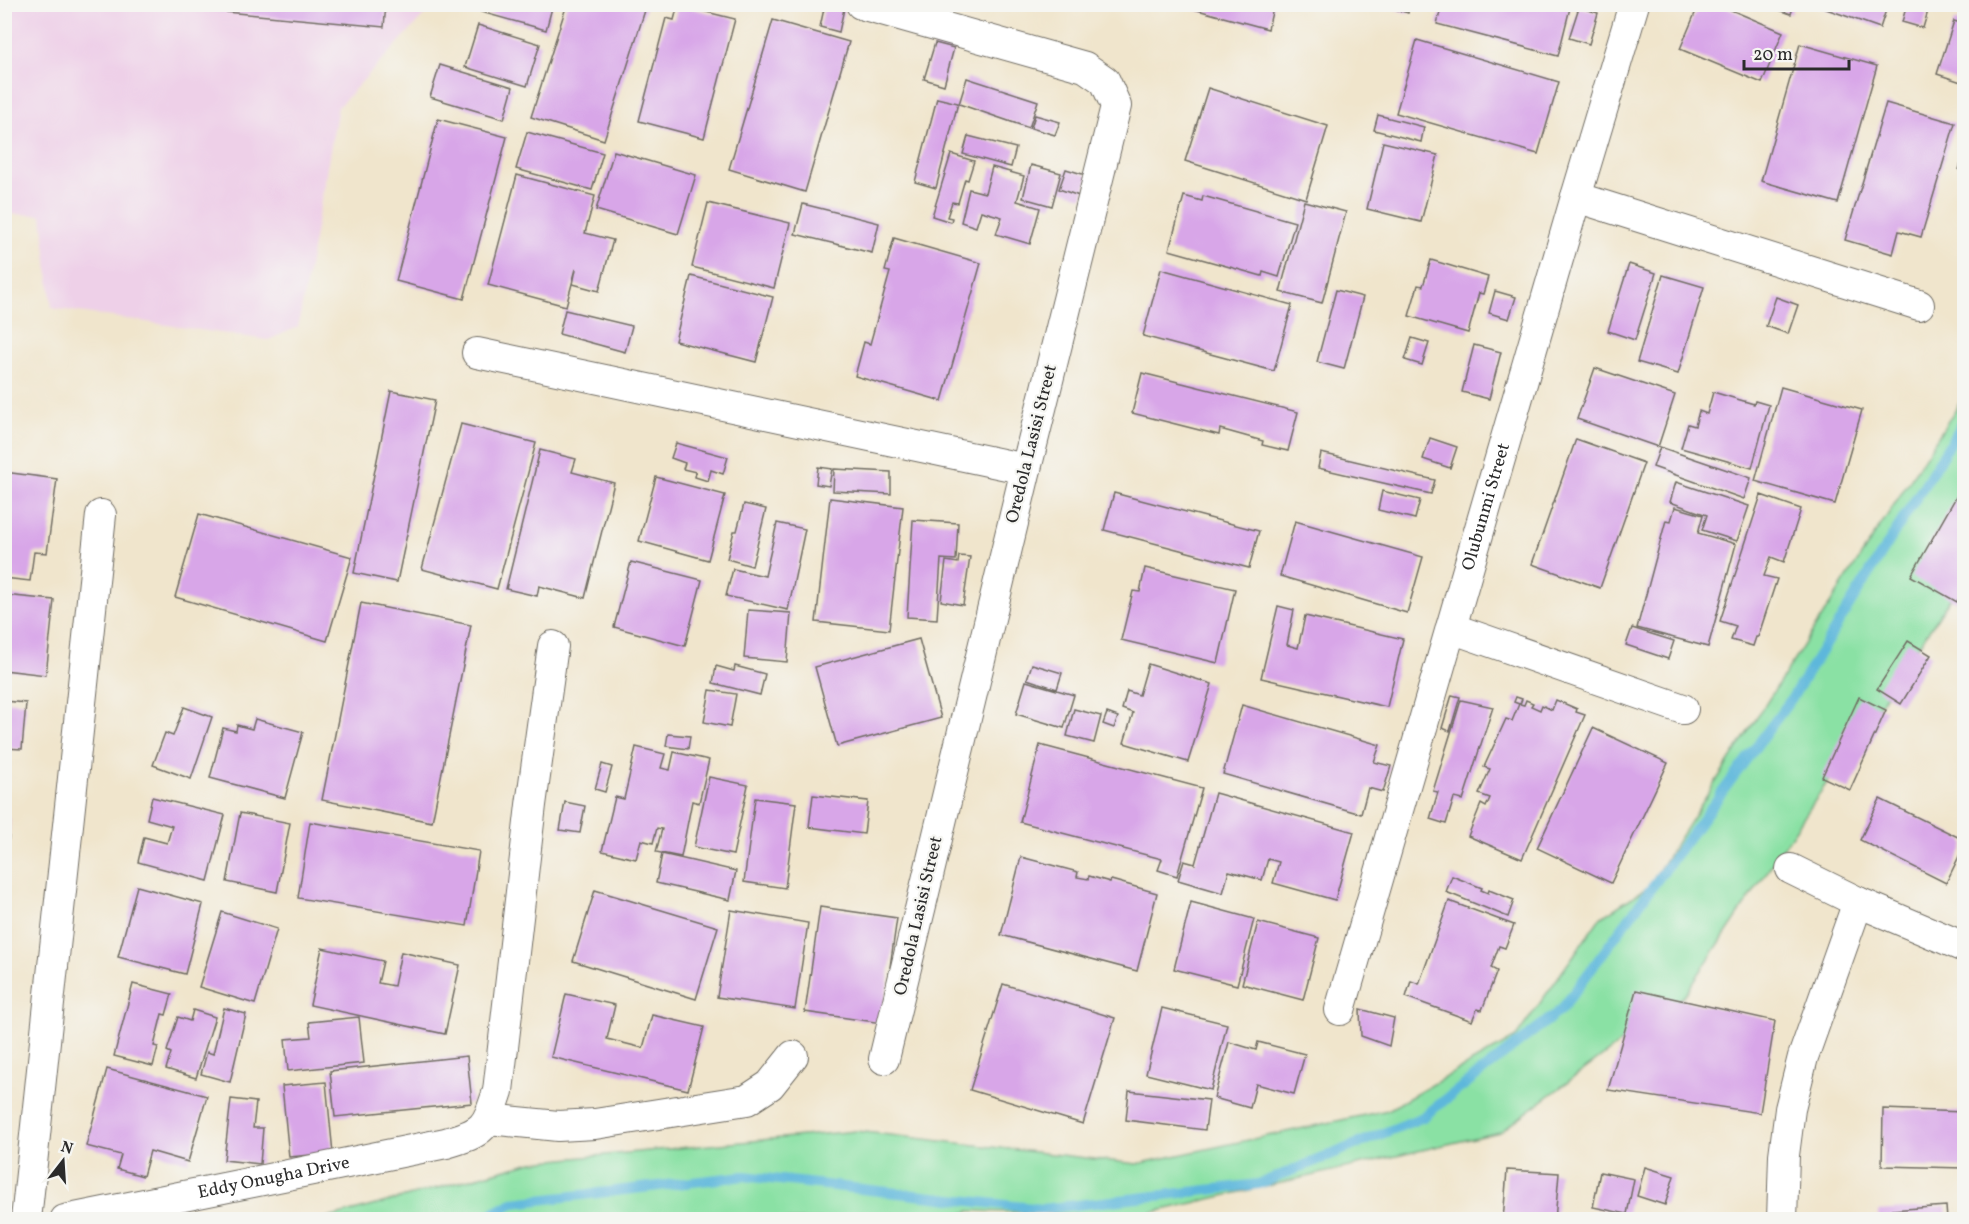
<svg xmlns="http://www.w3.org/2000/svg" width="1969" height="1224" font-family="Vollkorn,serif">
  <style>
    .built { fill: #eed0e8 }
    .green { fill: #8ae1a4; stroke: #5a8668; stroke-width: 1.5 }
    .lines { fill: none; stroke-linecap: round; stroke-linejoin: round }
    .stream { stroke: #5db7db; stroke-width: 10 }
    .building { fill: #d8a6e8 }
    .minor-casing { stroke: #706c63; stroke-width: 32 }
    .minor { stroke: #fff; stroke-width: 30 }
    .labels { text-anchor: middle; dominant-baseline: central; stroke-width: 4.5; stroke-linejoin: round; paint-order: stroke }
    .street-label { font-size: 18px; fill: #2b2b2b; stroke: #f6f6f2 }
  </style>
  <rect width="100%" height="100%" fill="#f6f6f2"/>
  <filter id="ink" filterUnits="userSpaceOnUse"><feTurbulence type="fractalNoise" baseFrequency=".0167" numOctaves="2"/><feDisplacementMap in="SourceGraphic" scale="12" xChannelSelector="R" yChannelSelector="G"/><feConvolveMatrix kernelMatrix="1 2 1 2 8 2 1 2 1" color-interpolation-filters="sRGB"/></filter>
  <filter id="wash" filterUnits="userSpaceOnUse"><feTurbulence type="fractalNoise" baseFrequency=".008" numOctaves="4" result="noise"/><feDisplacementMap in="SourceGraphic" scale="24" xChannelSelector="R" yChannelSelector="G"/><feGaussianBlur stdDeviation="1.35" result="paint"/><feColorMatrix in="noise" values="0 0 0 0 0 0 0 0 0 0 0 0 0 0 0 0 0 1.4 0 .05"/><feComposite in="paint" operator="in"/></filter>
  <g filter="url(#wash)">
    <rect width="100%" height="100%" fill="#f0e5cc"/>
    <polygon class="built" points="5,5 434,5 338,107 298,327 268,340 52,308 42,215 5,214"/>
    <polygon class="green" points="1964,396 1964,578 1684,996 1500,1132 1137,1216 969,1211 948,1220 321,1220 532,1162 856,1131 1137,1164 1388,1110 1516,1037 1600,918 1648,887"/>
    <g class="lines">
      <polyline class="stream" points="480,1220 513,1203 744,1176 1042,1209 1259,1184 1423,1117 1561,1010 1792,698 1964,421"/>
    </g>
    <g id="blocks">
      <g class="building">
        <polygon points="161,4 386,4 384,27 161,6"/>
        <polygon points="483,4 553,4 546,30 481,12"/>
        <polygon points="567,4 647,4 604,140 531,117"/>
        <polygon points="825,4 845,4 839,32 820,27"/>
        <polygon points="1175,4 1274,4 1268,29"/>
        <polygon points="1379,4 1410,4 1408,13"/>
        <polygon points="1442,4 1571,4 1558,56 1437,24"/>
        <polygon points="1699,4 1717,4 1783,32 1762,83 1680,49"/>
        <polygon points="1762,4 1794,4 1791,14"/>
        <polygon points="1812,4 1888,4 1880,28"/>
        <polygon points="1907,4 1930,4 1923,28 1902,22"/>
        <polygon points="678,5 735,19 704,138 639,121 666,18 674,20"/>
        <polygon points="1579,7 1598,13 1589,44 1569,38"/>
        <polygon points="773,20 849,42 805,192 729,169"/>
        <polygon points="1954,21 1964,24 1964,83 1937,74"/>
        <polygon points="478,25 540,44 527,86 465,67"/>
        <polygon points="1417,40 1559,82 1538,154 1396,113"/>
        <polygon points="935,43 954,48 944,85 924,79"/>
        <polygon points="1800,44 1877,66 1838,203 1761,181"/>
        <polygon points="440,65 513,87 504,119 430,97"/>
        <polygon points="967,78 1038,101 1029,128 959,104"/>
        <polygon points="1208,88 1328,126 1306,199 1185,161"/>
        <polygon points="937,98 958,103 936,188 915,182"/>
        <polygon points="1886,103 1955,123 1921,237 1899,231 1893,254 1845,240"/>
        <polygon points="1035,115 1060,122 1055,135 1031,128"/>
        <polygon points="1378,115 1424,127 1421,142 1374,130"/>
        <polygon points="438,119 507,137 464,299 396,281"/>
        <polygon points="527,132 603,153 592,190 516,169"/>
        <polygon points="968,136 1016,148 1011,167 963,154"/>
        <polygon points="1383,142 1438,155 1421,222 1367,209"/>
        <polygon points="614,151 696,175 678,234 596,210"/>
        <polygon points="1964,153 1964,171 1959,170"/>
        <polygon points="951,154 974,161 968,180 965,179 958,203 952,202 947,217 952,218 951,222 932,216"/>
        <polygon points="1031,165 1061,173 1052,206 1023,198"/>
        <polygon points="992,167 1024,176 1017,201 1040,208 1030,244 996,234 1002,217 981,211 976,227 961,222 969,189 985,193"/>
        <polygon points="1066,169 1089,176 1082,197 1059,189"/>
        <polygon points="517,175 595,196 585,233 613,240 599,291 573,284 576,269 566,306 488,285"/>
        <polygon points="1184,196 1202,201 1203,196 1295,222 1279,277 1263,272 1262,276 1169,250"/>
        <polygon points="1304,201 1346,212 1322,303 1280,292"/>
        <polygon points="708,203 790,223 774,288 692,267"/>
        <polygon points="803,204 879,223 872,253 795,234"/>
        <polygon points="894,238 981,263 942,401 855,376 864,342 870,344 890,272 885,271"/>
        <polygon points="1431,260 1488,277 1483,294 1479,293 1468,333 1409,316 1418,285 1423,286"/>
        <polygon points="1629,264 1656,273 1635,340 1608,331"/>
        <polygon points="1161,269 1292,305 1274,371 1143,336"/>
        <polygon points="1663,275 1704,287 1678,374 1637,362"/>
        <polygon points="691,276 773,297 756,362 675,341"/>
        <polygon points="1336,290 1363,297 1344,369 1317,362"/>
        <polygon points="1495,291 1516,297 1509,319 1489,313"/>
        <polygon points="1776,297 1798,305 1788,334 1766,326"/>
        <polygon points="565,310 632,326 625,352 559,334"/>
        <polygon points="1412,338 1429,343 1422,365 1405,360"/>
        <polygon points="1474,345 1501,352 1489,399 1462,392"/>
        <polygon points="1595,368 1675,395 1658,447 1577,419"/>
        <polygon points="1142,373 1298,412 1288,451 1262,445 1263,441 1220,429 1219,435 1132,413"/>
        <polygon points="1781,387 1862,410 1835,504 1755,481"/>
        <polygon points="391,391 435,400 397,582 354,573"/>
        <polygon points="1713,392 1754,404 1755,401 1769,405 1752,468 1681,448 1688,424 1695,426 1699,411 1707,414"/>
        <polygon points="461,424 536,443 497,589 422,569"/>
        <polygon points="1430,438 1457,447 1450,468 1423,459"/>
        <polygon points="1576,439 1644,463 1600,588 1532,564"/>
        <polygon points="676,443 728,457 723,474 711,470 708,481 695,477 696,472 683,469 685,463 671,458"/>
        <polygon points="1660,447 1751,478 1744,499 1653,467"/>
        <polygon points="540,450 576,459 572,472 614,483 585,598 539,586 537,596 506,589"/>
        <polygon points="1321,453 1435,480 1431,494 1318,468"/>
        <polygon points="818,467 832,469 829,486 816,484"/>
        <polygon points="834,469 891,472 891,494 833,491"/>
        <polygon points="4,472 57,479 47,553 34,552 30,581 4,578"/>
        <polygon points="656,477 725,495 708,560 639,541"/>
        <polygon points="1676,482 1749,506 1737,541 1702,530 1707,515 1670,502"/>
        <polygon points="1964,483 1964,588 1957,602 1911,576"/>
        <polygon points="1382,491 1420,500 1415,519 1378,510"/>
        <polygon points="1114,493 1259,531 1249,568 1104,530"/>
        <polygon points="1761,495 1801,509 1784,562 1771,557 1764,576 1777,579 1758,637 1756,637 1753,646 1731,640 1736,626 1720,621"/>
        <polygon points="830,498 903,507 889,630 816,622"/>
        <polygon points="744,504 766,509 752,566 727,559 734,531 737,531"/>
        <polygon points="1675,507 1703,515 1698,533 1736,544 1708,647 1637,628 1666,520 1671,521"/>
        <polygon points="199,514 352,557 327,641 175,597"/>
        <polygon points="913,520 958,523 956,560 941,559 937,619 907,617"/>
        <polygon points="1295,521 1423,557 1407,613 1280,576"/>
        <polygon points="777,523 805,529 788,610 726,596 733,569 765,576"/>
        <polygon points="959,556 970,557 963,605 941,601 946,561 958,563"/>
        <polygon points="631,562 702,580 685,646 614,627"/>
        <polygon points="1145,568 1235,589 1218,663 1121,640 1133,591 1140,592"/>
        <polygon points="4,595 54,600 46,675 4,670"/>
        <polygon points="361,603 471,625 432,822 322,800"/>
        <polygon points="1278,606 1294,610 1287,645 1298,648 1305,616 1403,639 1387,707 1261,678"/>
        <polygon points="748,610 791,613 787,662 744,658"/>
        <polygon points="1632,628 1674,641 1668,659 1626,645"/>
        <polygon points="919,639 941,718 837,746 815,667"/>
        <polygon points="1908,641 1931,655 1901,704 1877,689"/>
        <polygon points="1032,664 1062,673 1057,689 1027,679"/>
        <polygon points="1148,664 1212,684 1188,762 1124,743 1133,713 1122,709 1127,691 1139,695"/>
        <polygon points="716,666 734,671 735,666 765,674 760,695 713,683"/>
        <polygon points="1026,681 1074,695 1064,728 1016,714"/>
        <polygon points="710,690 736,694 730,727 704,722"/>
        <polygon points="1452,695 1460,697 1450,731 1442,728"/>
        <polygon points="1516,697 1522,699 1520,704 1524,705 1526,700 1533,703 1531,706 1540,710 1542,705 1552,710 1556,700 1577,709 1576,712 1585,715 1522,859 1468,836 1481,804 1486,807 1490,798 1479,794 1490,769 1484,767 1506,719 1512,721 1519,704 1514,702"/>
        <polygon points="1859,697 1886,710 1850,790 1822,777"/>
        <polygon points="1461,700 1493,707 1463,800 1454,798 1446,824 1430,819 1438,792 1433,791"/>
        <polygon points="4,701 26,703 22,749 4,748"/>
        <polygon points="1242,705 1380,745 1374,762 1391,766 1383,792 1368,788 1361,814 1223,774"/>
        <polygon points="184,707 212,717 191,779 153,765 165,733 173,736"/>
        <polygon points="1074,709 1101,716 1094,743 1067,736"/>
        <polygon points="1107,713 1118,717 1114,728 1103,724"/>
        <polygon points="255,719 303,732 285,798 210,778 223,728 236,731 237,725 252,729"/>
        <polygon points="1593,728 1668,763 1611,883 1537,848"/>
        <polygon points="668,734 690,736 688,749 666,746"/>
        <polygon points="1040,745 1202,788 1177,876 1158,870 1162,859 1020,822"/>
        <polygon points="636,747 665,754 661,768 670,770 674,752 709,760 699,803 692,801 681,857 656,852 662,829 657,828 653,843 641,840 636,859 602,851 615,797 624,799"/>
        <polygon points="602,764 612,767 605,792 595,789"/>
        <polygon points="709,777 748,785 733,855 694,847"/>
        <polygon points="1215,793 1354,832 1335,900 1273,883 1279,862 1268,859 1262,880 1229,871 1223,893 1178,880 1184,861 1195,864"/>
        <polygon points="813,795 868,801 864,834 809,827"/>
        <polygon points="152,797 225,815 208,881 138,862 144,837 167,843 172,826 147,819"/>
        <polygon points="755,798 796,803 785,888 744,882"/>
        <polygon points="1880,799 1964,840 1964,846 1946,883 1860,840"/>
        <polygon points="565,802 585,806 580,833 560,830"/>
        <polygon points="240,813 290,823 277,892 227,882"/>
        <polygon points="4,818 10,818 6,872 4,872"/>
        <polygon points="310,822 479,851 467,926 298,898"/>
        <polygon points="662,854 736,871 730,900 656,883"/>
        <polygon points="1021,857 1078,872 1077,877 1088,879 1089,876 1110,882 1111,880 1157,893 1137,971 1001,935"/>
        <polygon points="1452,876 1482,888 1481,890 1488,893 1489,890 1514,900 1508,917 1446,892"/>
        <polygon points="137,886 203,904 185,974 118,957"/>
        <polygon points="595,890 718,927 696,999 573,961"/>
        <polygon points="1449,901 1514,925 1505,948 1499,946 1491,968 1497,971 1482,1010 1477,1009 1472,1021 1406,997 1411,981 1419,984"/>
        <polygon points="1191,902 1254,919 1237,985 1174,969"/>
        <polygon points="820,907 897,918 882,1023 805,1012"/>
        <polygon points="731,910 808,923 795,1009 717,997"/>
        <polygon points="222,912 277,929 255,1004 199,987"/>
        <polygon points="1258,922 1319,938 1303,1000 1242,984"/>
        <polygon points="322,948 383,961 378,983 394,986 401,952 460,965 445,1034 310,1005"/>
        <polygon points="133,984 172,994 166,1015 162,1014 154,1046 158,1047 153,1066 114,1056"/>
        <polygon points="1003,984 1115,1018 1083,1124 970,1090"/>
        <polygon points="1636,990 1775,1021 1760,1113 1608,1090"/>
        <polygon points="566,994 615,1005 607,1039 643,1048 652,1015 704,1027 688,1090 551,1057"/>
        <polygon points="224,1008 246,1014 230,1082 201,1074 207,1052 213,1054"/>
        <polygon points="1162,1008 1227,1024 1211,1090 1146,1074"/>
        <polygon points="1360,1009 1394,1018 1389,1046 1361,1036"/>
        <polygon points="193,1010 215,1017 196,1078 166,1069 171,1053 167,1051 178,1017 190,1021"/>
        <polygon points="359,1017 364,1063 288,1071 285,1039 311,1037 309,1022"/>
        <polygon points="1229,1042 1256,1050 1258,1042 1305,1054 1294,1094 1256,1084 1250,1108 1214,1098"/>
        <polygon points="467,1056 472,1103 335,1117 330,1071"/>
        <polygon points="107,1069 207,1096 188,1162 150,1151 143,1176 117,1169 121,1155 86,1146"/>
        <polygon points="326,1082 333,1153 289,1157 282,1086"/>
        <polygon points="1129,1091 1209,1100 1205,1130 1126,1120"/>
        <polygon points="231,1099 256,1102 253,1128 263,1128 260,1164 224,1160"/>
        <polygon points="1883,1109 1964,1112 1964,1168 1882,1166"/>
        <polygon points="1645,1167 1674,1176 1665,1205 1637,1196"/>
        <polygon points="1507,1170 1559,1173 1555,1220 1503,1220"/>
        <polygon points="1600,1172 1634,1179 1627,1214 1593,1207"/>
        <polygon points="1946,1206 1947,1220 1879,1220 1878,1211"/>
      </g>
    </g>
  </g>
  <g filter="url(#ink)">
    <use href="#blocks" fill-opacity="0" stroke="#706c63" stroke-width="1.5"/>
    <g class="lines">
      <defs>
        <g id="minor">
          <polyline points="861,4 1085,67 1105,81 1116,106 1026,469 884,1059"/>
          <polyline points="1576,197 1919,305"/>
          <polyline points="477,353 1026,469"/>
          <polyline points="1451,628 1683,709"/>
          <polyline points="1791,869 1858,902"/>
          <path id="s1" d="M1340,1010l236,-813 58,-193"/>
          <polyline points="489,1119 558,1126 595,1124 747,1100 770,1085 793,1056"/>
          <polyline points="26,1220 101,515"/>
          <path id="s2" d="M65,1220l381,-77c39,-11 40,-15 52,-52l33,-286 22,-159"/>
          <polyline points="1782,1220 1784,1155 1790,1109 1803,1057 1858,902 1964,947"/>
        </g>
      </defs>
      <use href="#minor" class="minor-casing"/>
      <use href="#minor" class="minor"/>
    </g>
  </g>
  <g class="labels">
    <g class="street-label">
      <text transform="translate(1032 444) rotate(-76)">Oredola Lasisi Street</text>
      <text stroke="none"><textPath href="#s1" startOffset="524">Olubunmi Street</textPath></text>
      <text transform="translate(919 916) rotate(-77)">Oredola Lasisi Street</text>
      <text stroke="none"><textPath href="#s2" startOffset="213">Eddy Onugha Drive</textPath></text>
    </g>
  </g>
  <rect width="1969" height="1224" fill="none" stroke="#f6f6f2" stroke-width="24"/>
  <g transform="translate(63 1161) rotate(17)" stroke="#f6f6f2" stroke-width="4.5" paint-order="stroke">
  <path d="M0-4.5L10 22L0 15L-10 22Z" fill="#2b2b2b"/>
  <text y="-9" font-size="16" font-weight="bold" text-anchor="middle" fill="#2b2b2b">N</text>
  </g>
  <path d="M1744 60v9h105v-9" fill="none" stroke="#2b2b2b" stroke-width="3"/>
  <text x="1753" y="60" font-size="18" fill="#2b2b2b" stroke="#f6f6f2" stroke-width="4.5" paint-order="stroke">20 m</text>
</svg>
